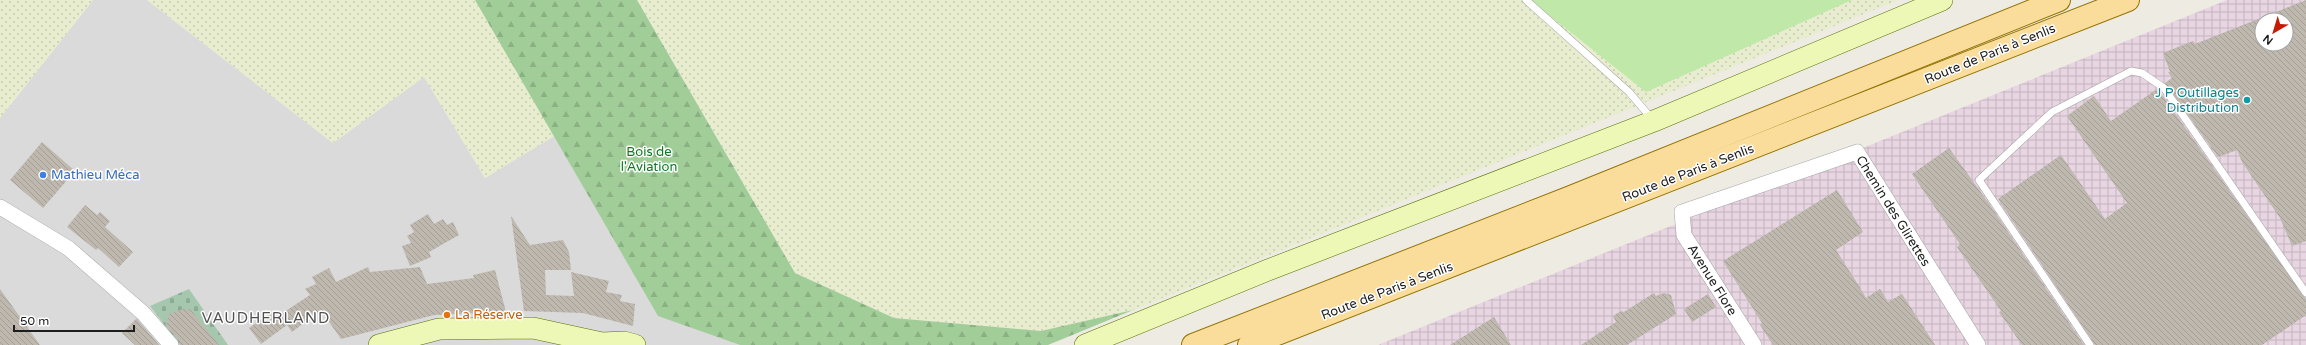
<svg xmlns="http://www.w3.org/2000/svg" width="2306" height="345" font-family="'Varela Round',sans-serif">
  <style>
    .residential { fill: #dbdada }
    .industrial { fill: url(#industrial-grid); fill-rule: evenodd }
    .farmland { fill: url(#farmland-dots) }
    .grass { fill: #c0e8a9 }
    .forest { fill: url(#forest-firs) }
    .cemetery { fill: url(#cemetery-stones) }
    .building { fill: url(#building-back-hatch); fill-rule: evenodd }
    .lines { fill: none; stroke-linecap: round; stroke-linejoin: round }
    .lane-casing { stroke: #a4a4a4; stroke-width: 8 }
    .street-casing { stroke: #a4a4a4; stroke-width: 16 }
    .secondary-casing { stroke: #597106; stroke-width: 22 }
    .primary-casing { stroke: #937402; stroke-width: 24 }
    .lane { stroke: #fff; stroke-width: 7 }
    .street { stroke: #fff; stroke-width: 15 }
    .secondary { stroke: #edf8b6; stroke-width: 21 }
    .primary { stroke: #fadc9b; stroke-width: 22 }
    .culture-dot { fill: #0f9aa8; stroke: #fff; stroke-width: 1.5 }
    .shop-dot { fill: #3f7fe0; stroke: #fff; stroke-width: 1.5 }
    .food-dot { fill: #e8710a; stroke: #fff; stroke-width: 1.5 }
    .labels { text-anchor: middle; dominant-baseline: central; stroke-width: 3; stroke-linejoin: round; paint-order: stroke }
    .street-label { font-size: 13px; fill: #1d1d1d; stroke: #fff }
    .culture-label { font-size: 13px; fill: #0d838f; stroke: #fff; text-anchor: end }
    .park-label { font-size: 13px; fill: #0d7922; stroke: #fff }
    .shop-label { font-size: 13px; fill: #366cbe; stroke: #fff; text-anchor: start }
    .food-label { font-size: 13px; fill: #c56008; stroke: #fff; text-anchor: start }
    .quarter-label { font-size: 15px; letter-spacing: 1px; fill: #505050; stroke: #fff }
  </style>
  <defs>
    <pattern id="industrial-grid" width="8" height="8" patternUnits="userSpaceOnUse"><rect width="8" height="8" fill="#e7d5e1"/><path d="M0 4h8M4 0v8" fill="none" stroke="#c6b6c1"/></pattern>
    <pattern id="farmland-dots" width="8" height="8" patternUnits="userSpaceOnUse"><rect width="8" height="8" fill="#e7edce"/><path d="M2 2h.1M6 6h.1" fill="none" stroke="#c6cbb0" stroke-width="1.8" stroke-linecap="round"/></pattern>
    <pattern id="forest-firs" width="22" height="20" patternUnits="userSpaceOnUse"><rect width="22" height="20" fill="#a1cd98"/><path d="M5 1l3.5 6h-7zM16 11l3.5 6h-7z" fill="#8ab083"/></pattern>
    <pattern id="cemetery-stones" width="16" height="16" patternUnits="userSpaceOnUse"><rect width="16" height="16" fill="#a4c7ad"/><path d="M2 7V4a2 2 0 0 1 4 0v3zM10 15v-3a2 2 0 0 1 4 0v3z" fill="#8daa94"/></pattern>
    <pattern id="building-back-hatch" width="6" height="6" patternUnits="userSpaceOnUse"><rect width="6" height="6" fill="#beb8af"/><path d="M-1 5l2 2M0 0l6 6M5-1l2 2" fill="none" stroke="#a39e96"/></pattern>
  </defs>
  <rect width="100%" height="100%" fill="#eeebe3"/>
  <polygon class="residential" points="93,0 147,0 333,143 424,77 485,178 554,136 658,315 740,345 0,345 0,118"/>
  <path class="industrial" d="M2227,0h79v345h-928zM2262,20h24v24h-24z"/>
  <g class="farmland">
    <polygon points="0,0 93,0 0,118"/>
    <polygon points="147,0 475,0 554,136 485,178 424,77 333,143"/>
    <polygon points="637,0 1898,0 1133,310 1041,331 894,318 795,273"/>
  </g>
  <polygon class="grass" points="1530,0 1852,0 1646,92"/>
  <polygon class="forest" points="475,0 637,0 795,273 894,318 1041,331 1133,310 1048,345 740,345 658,316"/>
  <polygon class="cemetery" points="189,289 228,345 180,345 150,306"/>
  <g class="building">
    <path d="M2306,0v241l-14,5 -12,-28 -38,-56 -5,-12 -19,7 -53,-74 7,-5 -4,-6h2l-7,-19 30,-12 2,3zM2262,20h24v24h-24z"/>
    <polygon points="2157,89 2160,92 2306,299 2306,315 2262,345 2095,345 1998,199 2061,155 2105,219 2127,203 2067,116 2094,96 2111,121"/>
    <polygon points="42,142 75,171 43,208 10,180"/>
    <polygon points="1949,148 1990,205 2084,345 2022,345 1999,312 2001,311 1957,247 1960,244 1912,174"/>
    <polygon points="1837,190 1863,232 1836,250 1859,286 1866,298 1880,289 1888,302 1902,294 1935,345 1773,345 1760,325 1762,323 1723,261"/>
    <polygon points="85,205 97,215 100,212 110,221 105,227 133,252 119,267 98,248 96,250 67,227"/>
    <polygon points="428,214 434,224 443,219 447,225 453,222 459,235 429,252 431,257 410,266 402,246 411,243 407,236 414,232 410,225"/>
    <polygon points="511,216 530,245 563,240 569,252 571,270 545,270 546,295 574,296 571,272 609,281 606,292 622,295 620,301 635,304 633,326 583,313 524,311"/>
    <polygon points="368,267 370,272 420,267 427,284 474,278 473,275 495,270 506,312 434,315 341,339 321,310 292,332 287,325 261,344 249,328 274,311 278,316 310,295 305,289 316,284 312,277 329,268 336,282"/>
    <polygon points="0,289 40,345 0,345"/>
    <polygon points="1654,293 1656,296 1664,293 1671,295 1676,314 1627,345 1581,345 1616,322 1613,316 1621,311 1624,312"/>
    <polygon points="1708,294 1716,307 1692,322 1684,309"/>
    <polygon points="183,309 190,309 219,345 180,345 178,339 166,326 169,314"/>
    <polygon points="1494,317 1511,345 1450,345"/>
    <polygon points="136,319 137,319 159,345 135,345 122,333"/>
  </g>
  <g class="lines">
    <defs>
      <g id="lane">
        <polyline points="1526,0 1629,92 1652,119"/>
        <polyline points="2090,345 1979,180 2052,112 2131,71 2142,73 2164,88 2306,293"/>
      </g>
      <g id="street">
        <polyline points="0,207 68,248 143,313 171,345"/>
        <polyline points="1754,345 1684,235 1682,212 1857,152 1978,345"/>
      </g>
      <g id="secondary">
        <polyline points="379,345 439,329 533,328 602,343 624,342 635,345"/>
        <polyline points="1085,345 1268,270 1654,121 1942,0"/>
      </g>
      <g id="primary">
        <polyline points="1193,345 1571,197 2059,0"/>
        <polyline points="1249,345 2128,0"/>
      </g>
    </defs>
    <use href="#lane" class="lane-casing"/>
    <use href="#street" class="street-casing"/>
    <use href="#secondary" class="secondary-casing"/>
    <use href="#primary" class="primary-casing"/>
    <use href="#lane" class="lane"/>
    <use href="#street" class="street"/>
    <use href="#secondary" class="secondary"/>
    <use href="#primary" class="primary"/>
  </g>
  <circle class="culture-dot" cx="2247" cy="100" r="4"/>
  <circle class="shop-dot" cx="43" cy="175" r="4"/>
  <circle class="food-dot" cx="447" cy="315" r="4"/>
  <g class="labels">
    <g class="street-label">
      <text transform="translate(1990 54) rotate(-22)">Route de Paris à Senlis</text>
      <text transform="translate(1688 173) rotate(-21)">Route de Paris à Senlis</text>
      <text transform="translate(1893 211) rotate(58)">Chemin des Glirettes</text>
      <text transform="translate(1712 280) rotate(58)">Avenue Flore</text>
      <text transform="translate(1387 291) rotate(-21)">Route de Paris à Senlis</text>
    </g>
    <g class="culture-label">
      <text x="2239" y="93">J P Outillages<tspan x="2239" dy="15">Distribution</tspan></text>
    </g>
    <g class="park-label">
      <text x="649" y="152">Bois de<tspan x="649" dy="15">l'Aviation</tspan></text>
    </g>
    <g class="shop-label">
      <text x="51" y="175">Mathieu Méca</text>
    </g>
    <g class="food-label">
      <text x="455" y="315">La Réserve</text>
    </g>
    <g class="quarter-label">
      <text x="266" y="318">VAUDHERLAND</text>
    </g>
  </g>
  <g transform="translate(2274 32) rotate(218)"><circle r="19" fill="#ffffff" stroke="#a5a5a5"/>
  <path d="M0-3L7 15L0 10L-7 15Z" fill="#c71a03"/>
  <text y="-6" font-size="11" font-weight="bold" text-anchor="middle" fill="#1d1d1d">N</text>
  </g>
  <path d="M14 325v6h120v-6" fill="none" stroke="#1d1d1d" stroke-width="2"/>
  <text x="20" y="325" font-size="12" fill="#1d1d1d" stroke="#ffffff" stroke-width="3" paint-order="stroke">50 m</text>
</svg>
